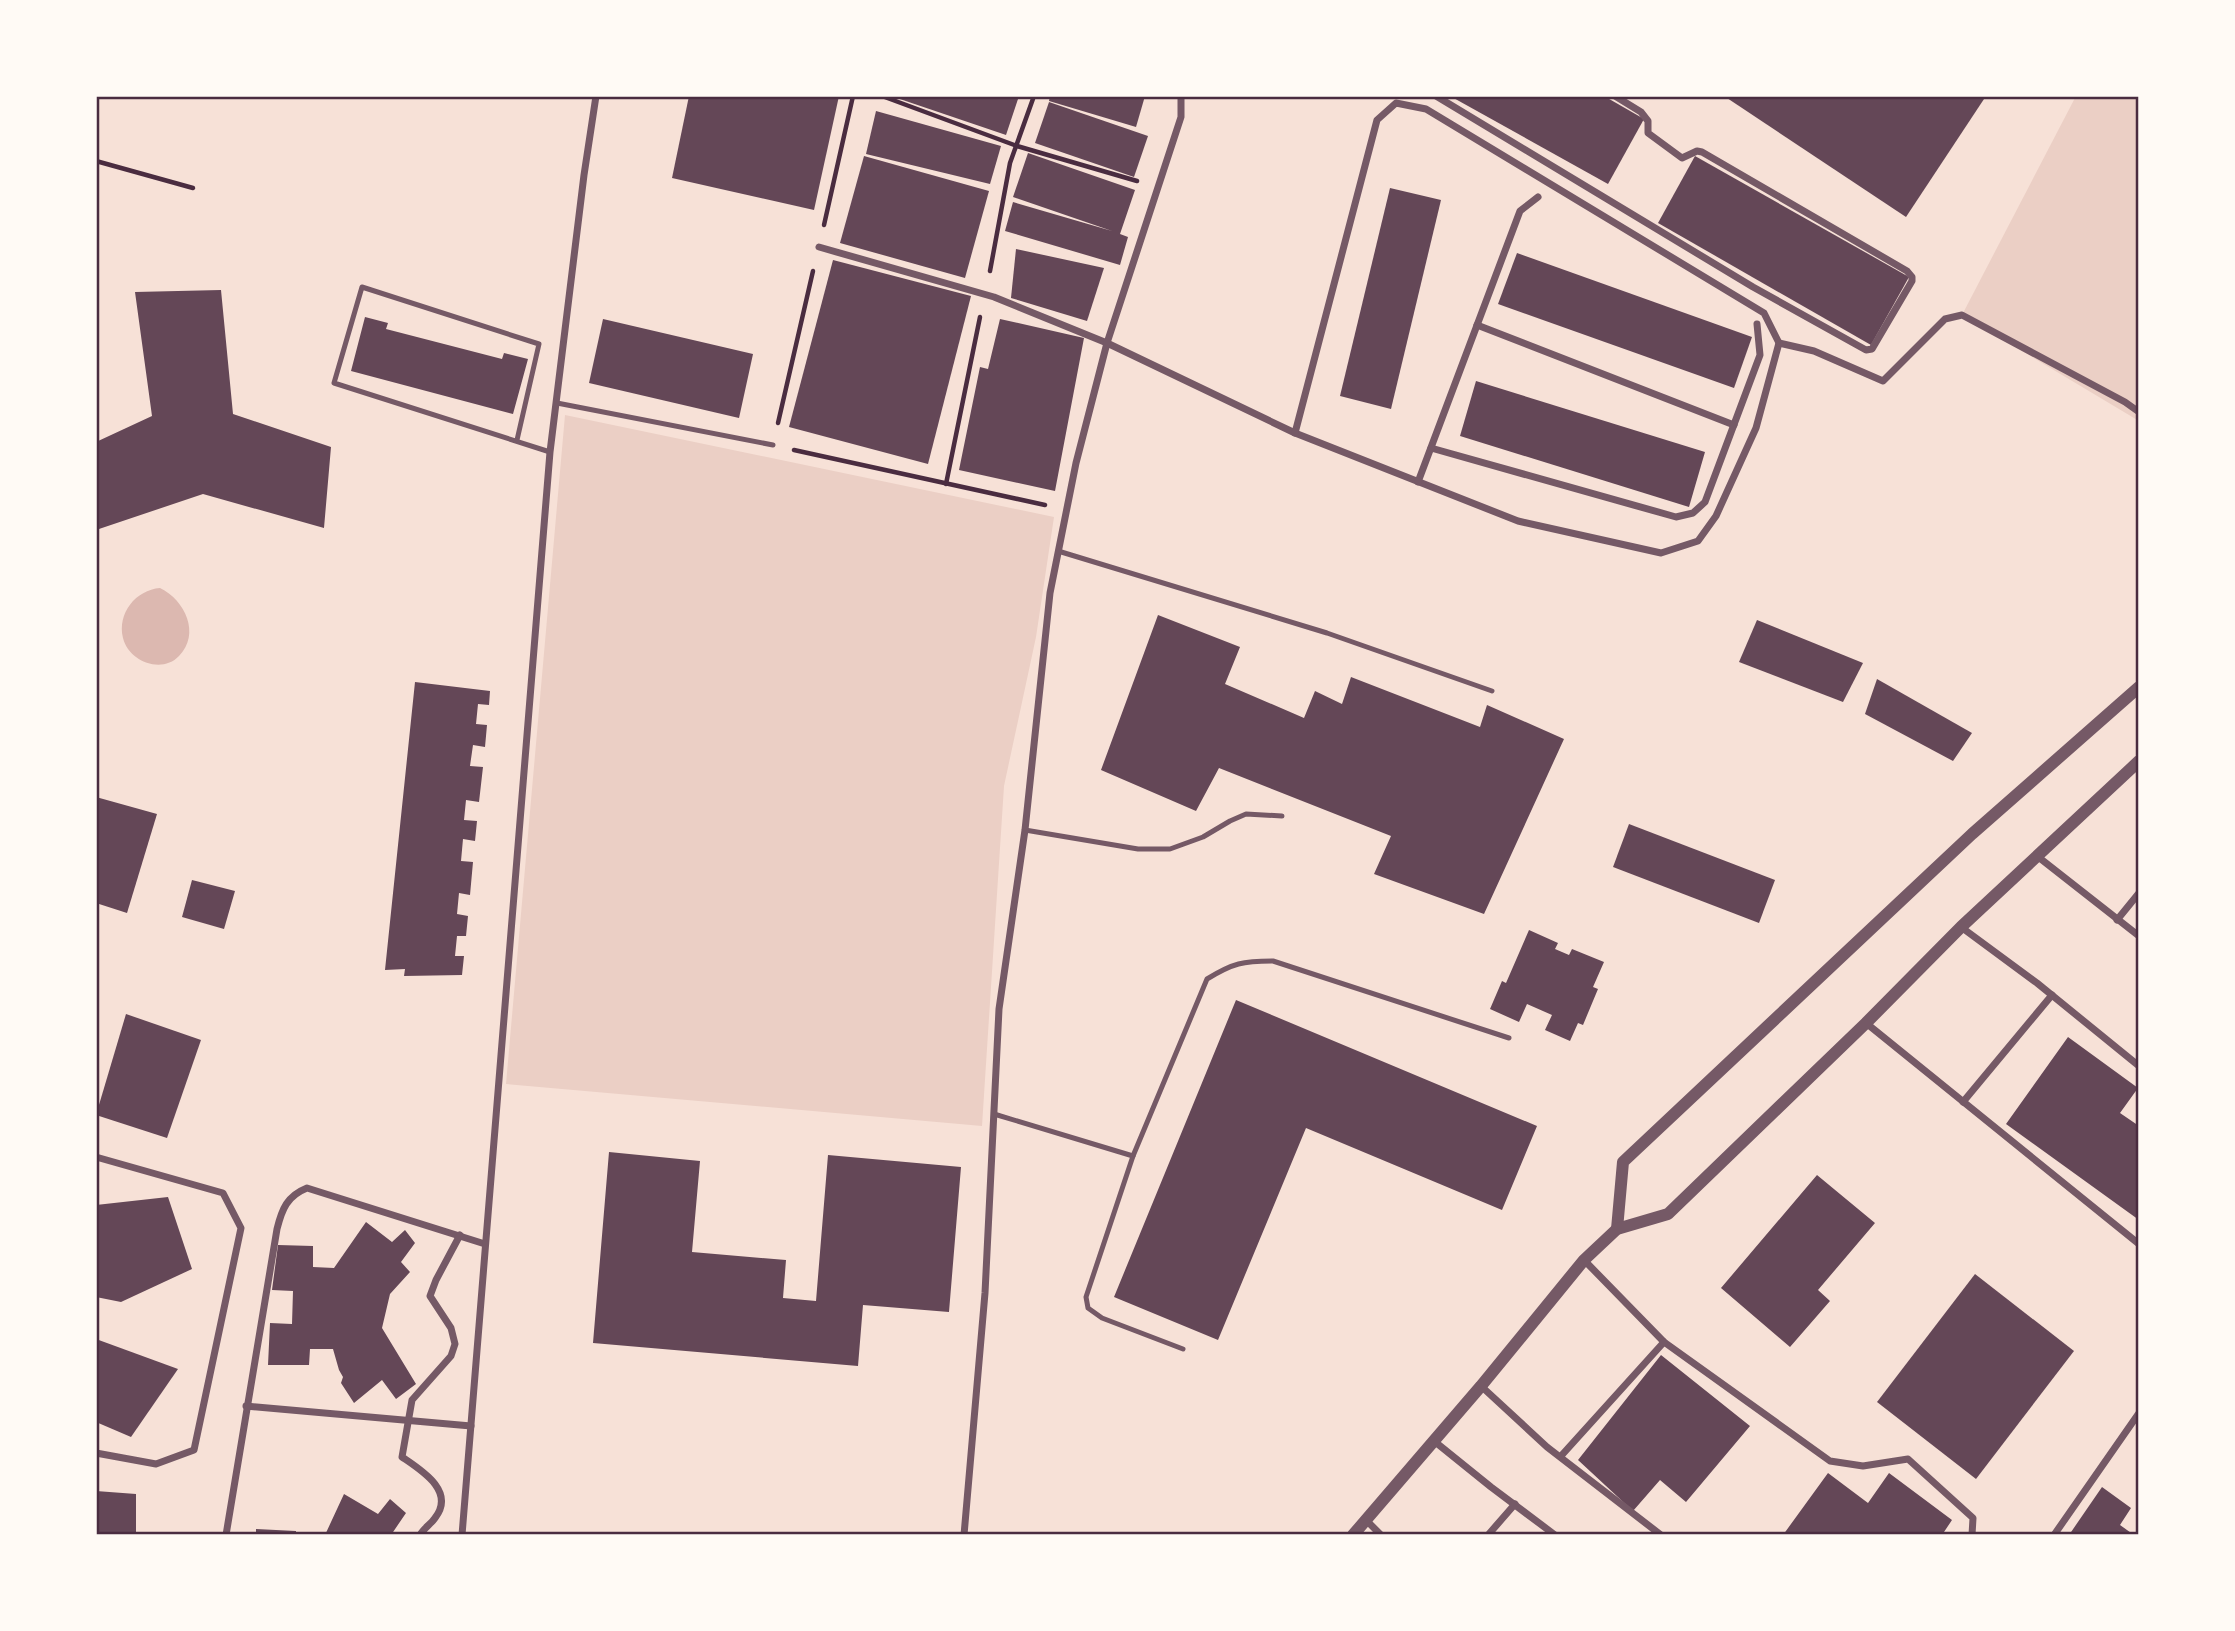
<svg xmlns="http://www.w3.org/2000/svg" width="2235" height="1631" font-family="Mulish,sans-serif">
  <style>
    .green { fill: #ebcfc5 }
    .water { fill: #dcb8b0 }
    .building { fill: #644757 }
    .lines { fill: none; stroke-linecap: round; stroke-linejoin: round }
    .path { stroke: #4a2c40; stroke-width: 4.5 }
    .service { stroke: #755966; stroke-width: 5 }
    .minor { stroke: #755966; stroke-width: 7 }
    .tertiary { stroke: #755966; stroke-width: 12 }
    .neatline { fill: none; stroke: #4a2c40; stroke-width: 2.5 }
  </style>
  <rect width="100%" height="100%" fill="#f7e1d7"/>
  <g class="green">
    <polygon points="2076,96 2139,96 2139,421 1962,315"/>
    <polygon points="565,415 1054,517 1036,637 1004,786 982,1126 506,1084"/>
  </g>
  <path class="water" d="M160,588c25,12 41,46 19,68 -17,18 -50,6 -56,-18 -6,-25 13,-48 37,-50z"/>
  <g class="building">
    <polygon points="689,96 839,96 814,210 672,178"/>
    <polygon points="891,96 1019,96 1006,135"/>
    <polygon points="1050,96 1145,96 1136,127 1049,101"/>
    <polygon points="1450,96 1604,96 1644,119 1608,184"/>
    <polygon points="1724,96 1986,96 1906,217"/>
    <polygon points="1049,102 1148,136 1134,177 1035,143"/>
    <polygon points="876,111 1001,146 990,184 866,154"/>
    <polygon points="1028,153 1135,190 1120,234 1128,237 1120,265 1005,231 1013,202 1112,231 1013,197"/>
    <polygon points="864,156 989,191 965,278 840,243"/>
    <polygon points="1695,156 1909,277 1871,345 1658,223"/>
    <polygon points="1390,188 1441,200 1391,409 1340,396"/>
    <polygon points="1016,249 1104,268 1087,321 1011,298"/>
    <polygon points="1517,253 1752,337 1734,388 1498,304"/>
    <polygon points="833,260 971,296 928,464 789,427"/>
    <polygon points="221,290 233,414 331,447 324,528 203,494 96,530 96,442 152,416 135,292"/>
    <polygon points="365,317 388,323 386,329 502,359 504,353 528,359 513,414 351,371"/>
    <polygon points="603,319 753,354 739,418 589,383"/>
    <polygon points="1000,319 1084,338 1055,491 959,470 980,367 988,369"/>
    <polygon points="1476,381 1705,452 1689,507 1460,436"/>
    <polygon points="1158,615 1240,647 1225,684 1304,718 1315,691 1342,704 1351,677 1480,727 1487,705 1564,739 1484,914 1374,874 1391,836 1219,768 1196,811 1101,770"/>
    <polygon points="1757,620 1863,663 1843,702 1739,662"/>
    <polygon points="1877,679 1972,733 1953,761 1865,714"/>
    <polygon points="415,682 490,691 489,705 478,704 476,724 487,725 485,747 473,745 470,766 483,767 479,802 466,800 464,820 477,821 475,841 463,839 461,861 473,862 470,895 459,893 457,914 468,916 466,936 457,936 455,956 464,956 462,975 404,976 405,969 385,970"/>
    <polygon points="96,797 157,814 127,913 96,903"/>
    <polygon points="1629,824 1775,880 1759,923 1613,867"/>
    <polygon points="192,880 235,891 224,929 182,917"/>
    <polygon points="1529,930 1558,943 1555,949 1569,955 1572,949 1604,962 1593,987 1598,989 1583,1025 1578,1023 1570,1041 1545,1030 1552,1015 1527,1004 1519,1022 1490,1009 1502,981 1506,983"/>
    <polygon points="1236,1000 1537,1126 1502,1210 1306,1128 1218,1340 1114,1297"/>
    <polygon points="126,1014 201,1040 167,1138 96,1115"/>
    <polygon points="2068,1037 2138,1088 2120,1113 2139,1126 2139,1220 2006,1124"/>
    <polygon points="609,1152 700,1161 692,1252 786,1260 783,1298 816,1301 828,1155 961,1167 949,1312 863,1305 858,1366 593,1343"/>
    <polygon points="1817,1175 1875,1223 1818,1290 1830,1301 1790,1347 1721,1288"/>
    <polygon points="168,1197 192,1269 121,1302 96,1297 96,1205"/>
    <polygon points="366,1222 392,1242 405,1230 415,1243 401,1262 410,1272 390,1294 382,1328 416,1384 396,1399 382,1380 354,1403 341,1383 343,1377 339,1370 333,1349 310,1349 309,1365 268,1365 270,1323 292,1324 293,1291 272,1290 278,1245 313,1246 313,1267 334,1268"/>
    <polygon points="1975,1274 2074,1351 1976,1479 1877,1402"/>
    <polygon points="96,1339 178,1369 131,1437 96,1422"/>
    <polygon points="1661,1355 1750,1426 1686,1502 1660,1480 1633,1511 1578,1460"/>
    <polygon points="1828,1473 1868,1503 1889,1473 1952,1520 1942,1535 1783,1535"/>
    <polygon points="2102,1487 2131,1508 2120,1525 2134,1535 2069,1535"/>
    <polygon points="96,1491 136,1494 136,1535 96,1535"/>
    <polygon points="344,1494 378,1514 390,1499 406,1513 391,1535 325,1535"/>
    <polygon points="256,1529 296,1531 296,1535 256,1535"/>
  </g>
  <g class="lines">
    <g class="path">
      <polyline points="882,96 1017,146 1137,181"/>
      <polyline points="96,161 193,188"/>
      <polyline points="824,225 853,96"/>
      <polyline points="990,271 1010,163 1034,96"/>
      <polyline points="778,423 813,271"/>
      <polyline points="794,450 1045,505"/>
      <polyline points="946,484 980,317"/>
    </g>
    <g class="service">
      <polyline points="557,403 773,445"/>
      <polyline points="517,440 539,344 362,287 334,383 550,452"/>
      <polyline points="1058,551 1327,633 1492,691"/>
      <polyline points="1025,830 1138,849 1170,849 1203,837 1230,821 1246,814 1282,816"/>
      <polyline points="994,1114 1133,1156"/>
      <path d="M1183,1349l-81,-31 -14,-10 -2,-11 47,-141 74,-177c26,-16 36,-18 66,-18l236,77"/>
    </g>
    <g class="minor">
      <polyline points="1436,96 1753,287 1866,350 1872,349 1912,281 1912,277 1907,271 1702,152 1697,151 1682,158 1648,133 1648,121 1641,112 1615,96"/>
      <polyline points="819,247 994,297 1107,343 1295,433 1518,521 1661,553 1698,541 1716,516 1756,428 1779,343 1814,351 1883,381 1945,319 1962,315 2125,402 2139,412"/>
      <polyline points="1477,325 1734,425"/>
      <polyline points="1295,433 1377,120 1396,103 1426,109 1764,313 1779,343"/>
      <polyline points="1431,448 1676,517 1693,513 1705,502 1760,355 1757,324"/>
      <polyline points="1418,482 1520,211 1538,197"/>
      <polyline points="2037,856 2139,936"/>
      <polyline points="2117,920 2139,893"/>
      <polyline points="1961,927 2037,983 2139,1066"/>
      <polyline points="1866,1023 2139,1244"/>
      <polyline points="1963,1102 2052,995"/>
      <polyline points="96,1157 223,1193 241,1228 194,1450 156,1464 96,1453"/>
      <polyline points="1584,1260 1664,1342 1830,1461 1863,1466 1908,1459 1973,1518 1972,1535"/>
      <polyline points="1481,1386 1547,1447 1661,1535"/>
      <polyline points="246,1406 471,1426"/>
      <polyline points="1434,1441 1491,1487 1555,1535"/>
      <polyline points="1561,1456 1664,1342"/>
      <polyline points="1366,1520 1381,1535"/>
      <path d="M226,1535l51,-306c5,-20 10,-33 30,-41l178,56"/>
      <path d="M420,1535c4,-7 11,-11 15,-17 21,-27 -14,-48 -33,-61l10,-57 39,-44 4,-12 -4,-16 -21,-32 6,-16 24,-45"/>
      <polyline points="462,1535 550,452 584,175 596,96"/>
      <polyline points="964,1535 985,1293 999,1009 1025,830 1050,593 1076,463 1107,343 1181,117 1181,96"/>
      <polyline points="1488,1535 1515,1504"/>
      <polyline points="2054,1535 2139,1413"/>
    </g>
    <g class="tertiary">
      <polyline points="1617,1229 1623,1162 1972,834 2139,687"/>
      <polyline points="1353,1535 1481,1386 1584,1260 1617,1229 1668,1214 1866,1023 1961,927 2139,761"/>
    </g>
  </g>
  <rect width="2235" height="1631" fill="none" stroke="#fffaf5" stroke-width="196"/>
  <rect x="98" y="98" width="2039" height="1435" class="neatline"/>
</svg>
